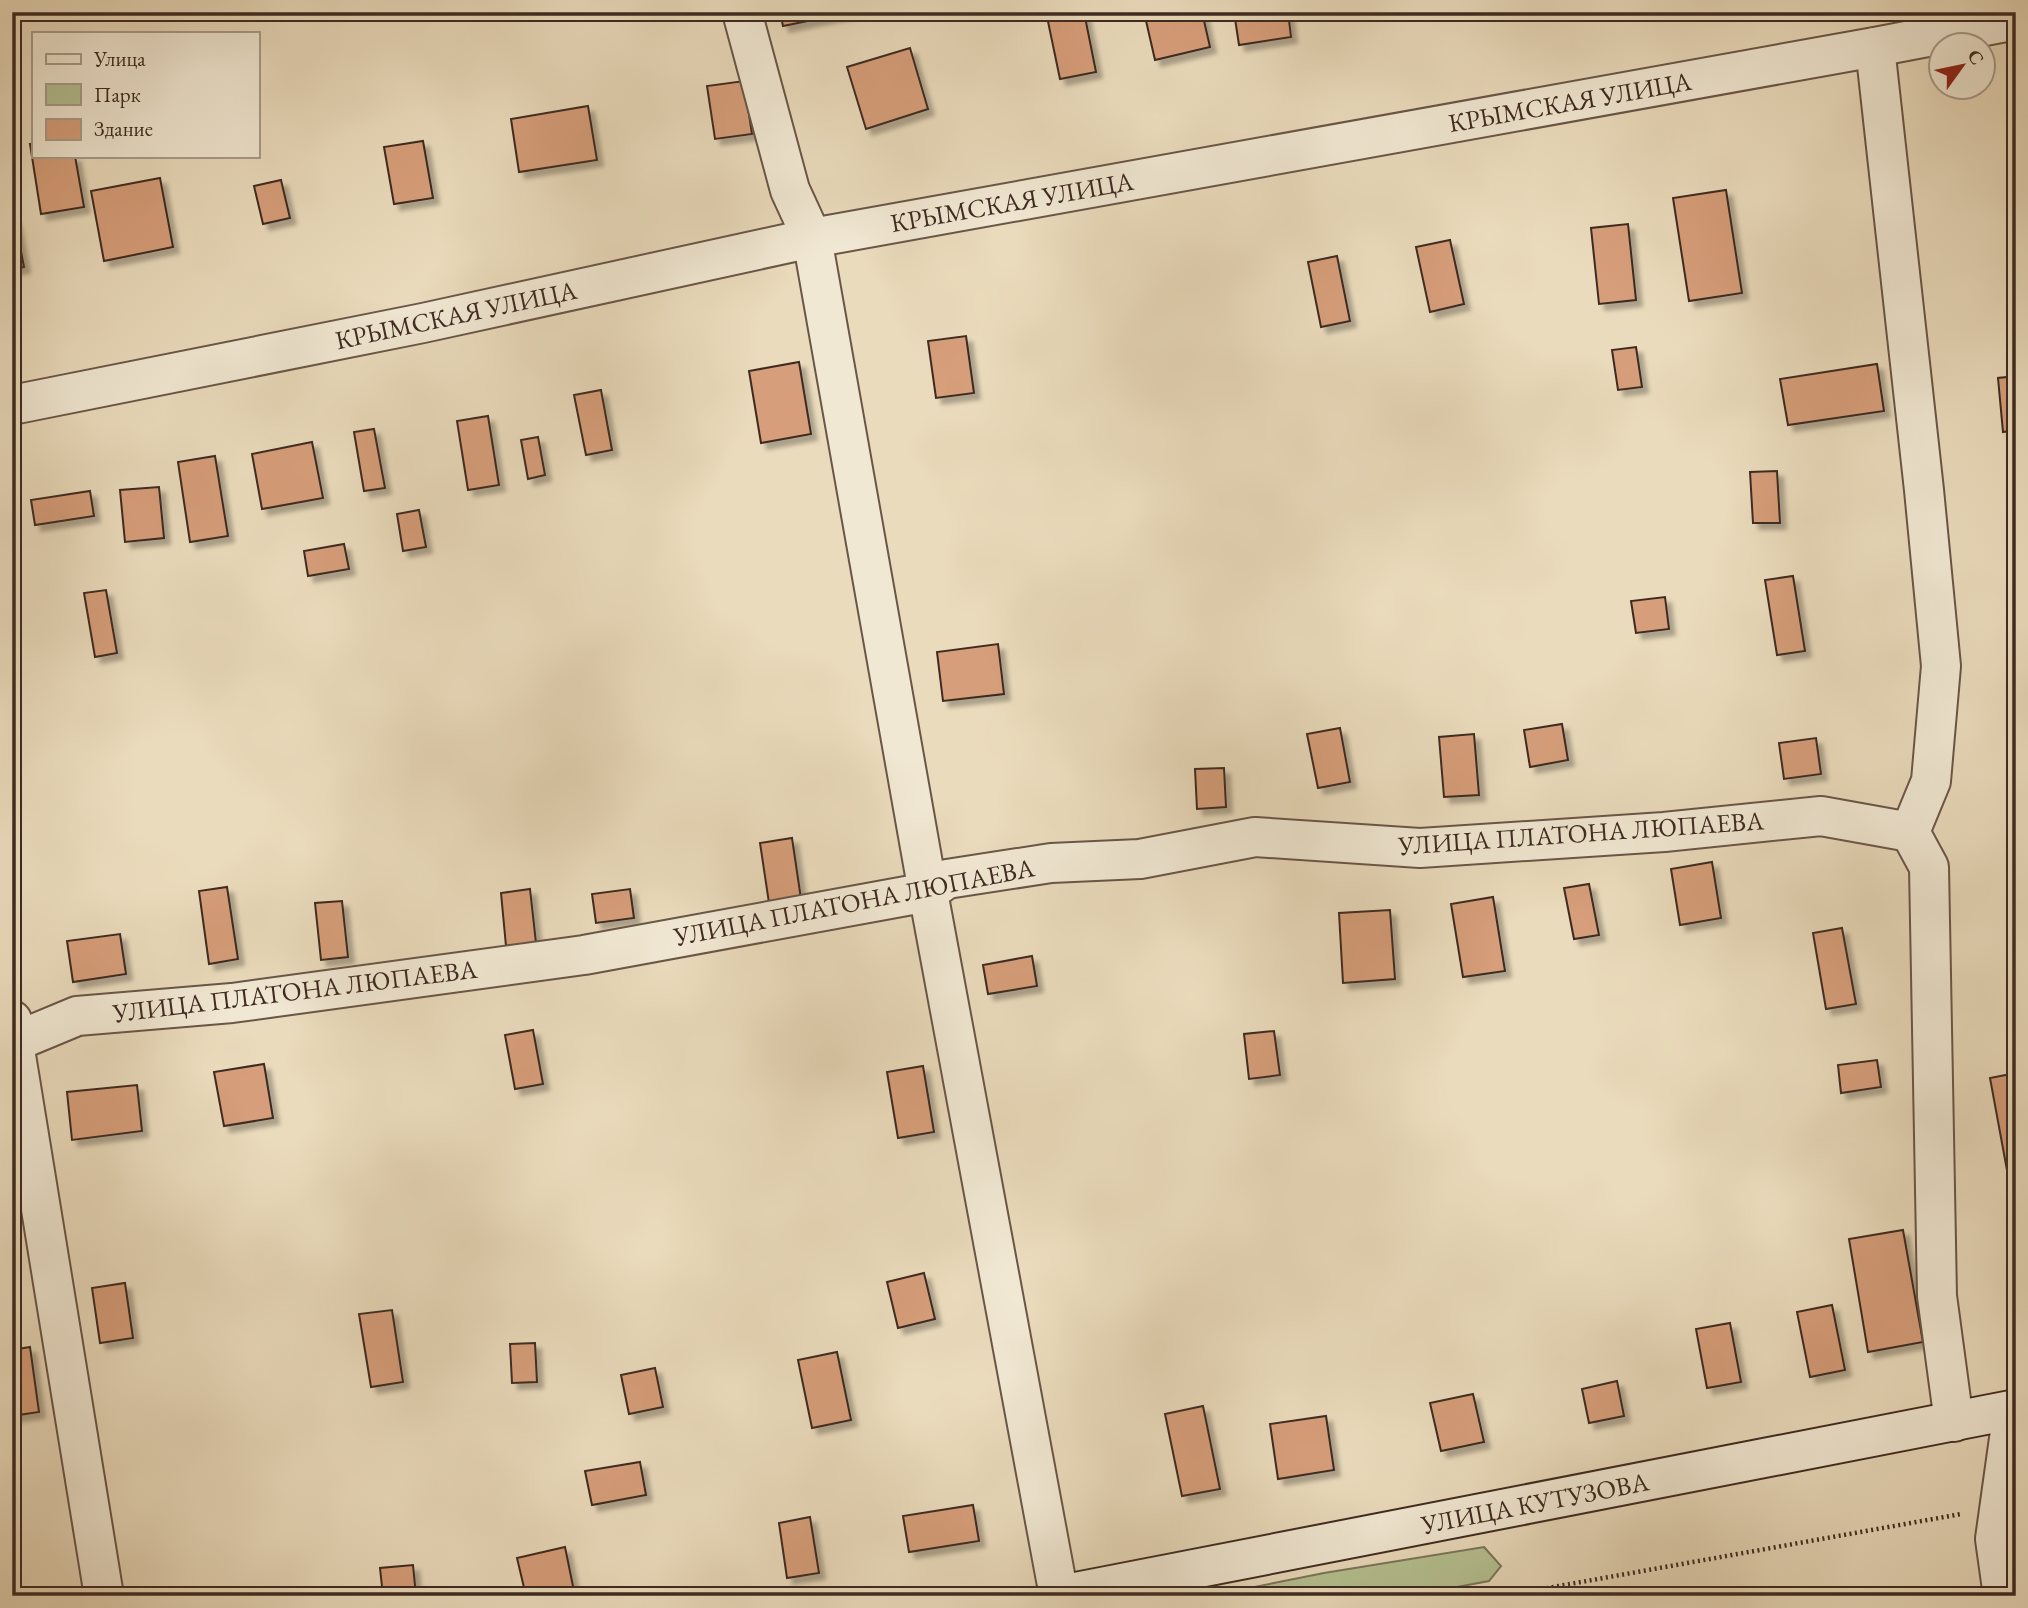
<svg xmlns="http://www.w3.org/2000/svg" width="2028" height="1608" font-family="'EB Garamond',serif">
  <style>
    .green { fill: #b5c192; stroke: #7a765a; stroke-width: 2 }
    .building { fill: #d69e7a; stroke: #3e2a21; stroke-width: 2; filter: url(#shadow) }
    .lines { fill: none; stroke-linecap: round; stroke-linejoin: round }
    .street-casing { stroke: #695648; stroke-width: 42 }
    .secondary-casing { stroke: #3e2a21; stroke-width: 42 }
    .path { stroke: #3e2a21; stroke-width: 4.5; stroke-dasharray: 2 3.5; stroke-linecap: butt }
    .street { stroke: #f1e8d3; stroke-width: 38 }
    .secondary { stroke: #f1e8d3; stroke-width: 38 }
    .labels { text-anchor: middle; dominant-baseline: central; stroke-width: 5; stroke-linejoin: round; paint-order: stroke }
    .street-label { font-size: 26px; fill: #3e2a21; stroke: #f1e8d3 }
  </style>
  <defs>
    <filter id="shadow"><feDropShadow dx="6" dy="6" stdDeviation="2" flood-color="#0004"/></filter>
  </defs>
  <rect width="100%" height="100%" fill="#eadbbc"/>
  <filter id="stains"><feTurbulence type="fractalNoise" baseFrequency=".00286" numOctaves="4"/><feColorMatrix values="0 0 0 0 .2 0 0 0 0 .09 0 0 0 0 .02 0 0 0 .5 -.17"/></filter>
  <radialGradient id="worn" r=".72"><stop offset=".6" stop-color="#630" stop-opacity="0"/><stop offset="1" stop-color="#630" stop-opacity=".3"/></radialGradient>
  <polygon class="green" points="1484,1547 1501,1566 1489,1581 1409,1596 1209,1596 1324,1573"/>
  <g class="building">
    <polygon points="780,12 852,12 783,26"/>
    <polygon points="1046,12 1084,12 1096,72 1060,79"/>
    <polygon points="1144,12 1202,12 1210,47 1155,60"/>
    <polygon points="1234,12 1288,12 1291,37 1239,45"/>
    <polygon points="910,48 928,109 866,129 847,67"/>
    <polygon points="744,81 752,134 715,139 707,86"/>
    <polygon points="588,106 597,160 519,172 511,119"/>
    <polygon points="423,141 433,198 394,204 384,147"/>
    <polygon points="30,144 33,144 33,156 75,156 84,207 41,214"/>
    <polygon points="160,178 173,247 104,261 91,191"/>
    <polygon points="281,180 290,218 263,224 254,186"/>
    <polygon points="1726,190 1742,293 1689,301 1673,198"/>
    <polygon points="12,220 15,220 24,267 12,269"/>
    <polygon points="1628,224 1636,300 1599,304 1591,228"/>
    <polygon points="1450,240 1464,304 1430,312 1416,247"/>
    <polygon points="1337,256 1350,321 1321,327 1308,262"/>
    <polygon points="966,336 974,393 936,398 928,341"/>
    <polygon points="1636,347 1642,387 1618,390 1612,350"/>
    <polygon points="799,362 811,434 761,443 749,371"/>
    <polygon points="1877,364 1884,411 1788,425 1780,379"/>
    <polygon points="2016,376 2016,430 2003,432 1998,378"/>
    <polygon points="601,390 612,450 586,455 574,395"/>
    <polygon points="488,416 499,485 468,490 457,421"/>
    <polygon points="374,429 385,488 364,491 354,432"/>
    <polygon points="538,437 545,475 528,479 521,440"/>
    <polygon points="312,442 323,498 262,509 252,454"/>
    <polygon points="215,456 228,536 190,542 178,462"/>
    <polygon points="1777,471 1780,523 1753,523 1750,472"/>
    <polygon points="2016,480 2016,529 2014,529 2008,481"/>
    <polygon points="159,487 164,538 125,542 120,490"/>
    <polygon points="90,491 94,516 35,525 31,500"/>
    <polygon points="419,510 426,547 403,551 397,514"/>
    <polygon points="344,544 349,569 308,576 304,551"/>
    <polygon points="1793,576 1805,651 1777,655 1765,580"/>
    <polygon points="106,590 117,653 95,657 84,593"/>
    <polygon points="1665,597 1669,629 1636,633 1631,601"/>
    <polygon points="998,644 1004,694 943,701 937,652"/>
    <polygon points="1562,724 1568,760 1530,767 1524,730"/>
    <polygon points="1340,728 1350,782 1318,788 1307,734"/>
    <polygon points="1474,734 1479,795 1444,797 1439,737"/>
    <polygon points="1816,738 1821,774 1784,779 1779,743"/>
    <polygon points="1224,768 1226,807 1197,809 1195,769"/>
    <polygon points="792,838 801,899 769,903 760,843"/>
    <polygon points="1712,862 1721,918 1680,925 1671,869"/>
    <polygon points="1589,884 1599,935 1574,939 1564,888"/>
    <polygon points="227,887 238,959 209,964 199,891"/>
    <polygon points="530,889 536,943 506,946 501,893"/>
    <polygon points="630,889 634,918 596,923 592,894"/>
    <polygon points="1493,897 1505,971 1463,977 1451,904"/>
    <polygon points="342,901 348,957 321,960 315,903"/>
    <polygon points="1390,910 1395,979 1343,983 1339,913"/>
    <polygon points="1842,928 1856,1004 1826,1009 1813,933"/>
    <polygon points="120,934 126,974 73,982 67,941"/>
    <polygon points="1032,956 1037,986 988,994 983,965"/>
    <polygon points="533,1030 543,1084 515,1089 505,1035"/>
    <polygon points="1274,1031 1280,1075 1249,1079 1244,1034"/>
    <polygon points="1877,1060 1881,1087 1841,1093 1838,1065"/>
    <polygon points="264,1064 273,1118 224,1126 214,1072"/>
    <polygon points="923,1066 934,1132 898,1138 887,1072"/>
    <polygon points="2016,1073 2016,1219 1990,1078"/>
    <polygon points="137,1085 142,1131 72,1140 67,1092"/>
    <polygon points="1903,1230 1923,1342 1868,1352 1849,1239"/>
    <polygon points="924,1273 935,1319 898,1328 887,1282"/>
    <polygon points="125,1283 133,1338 100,1343 92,1288"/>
    <polygon points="1832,1305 1845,1370 1810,1377 1797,1312"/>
    <polygon points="392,1310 403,1382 371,1387 359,1314"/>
    <polygon points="1730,1323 1741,1382 1707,1388 1696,1329"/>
    <polygon points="535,1343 537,1382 512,1383 510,1344"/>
    <polygon points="30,1347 39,1412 12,1416 12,1350"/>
    <polygon points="837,1352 851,1420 812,1428 798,1360"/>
    <polygon points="655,1368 663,1407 629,1414 621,1375"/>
    <polygon points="1617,1381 1624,1416 1589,1423 1582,1389"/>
    <polygon points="1473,1394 1484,1442 1441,1451 1430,1403"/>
    <polygon points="1203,1406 1220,1489 1182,1496 1165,1414"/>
    <polygon points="1326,1416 1334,1470 1278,1479 1270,1424"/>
    <polygon points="640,1462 646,1495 592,1505 585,1471"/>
    <polygon points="973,1505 979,1541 909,1552 903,1516"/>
    <polygon points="810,1517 819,1573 787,1578 779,1523"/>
    <polygon points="565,1547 575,1596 526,1596 517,1558"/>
    <polygon points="413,1565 416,1596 383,1596 380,1568"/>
  </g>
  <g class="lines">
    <defs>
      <g id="street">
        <polyline points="742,12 790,190 812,238 928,892 1059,1596"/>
        <polyline points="1875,47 1924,490 1941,666 1931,781 1910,832 1929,867 1937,1296 1954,1422"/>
        <polyline points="12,405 423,323 812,238 1875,47 2016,20"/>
        <polyline points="12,1020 14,1043 104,1596"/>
        <polyline points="12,1043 77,1016 232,1003 584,955 928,892 947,879 1051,863 1140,859 1255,837 1420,848 1664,832 1821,816 1910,832"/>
        <polyline points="2003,1596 1995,1539 2013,1410"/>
      </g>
      <polyline id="secondary" points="1055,1596 2016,1409"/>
    </defs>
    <use href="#street" class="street-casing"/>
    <use href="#secondary" class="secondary-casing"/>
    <polyline class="path" points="1503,1596 1961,1514"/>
    <use href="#street" class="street"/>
    <use href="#secondary" class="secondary"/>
  </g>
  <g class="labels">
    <g class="street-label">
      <text transform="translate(1570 102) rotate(-10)">КРЫМСКАЯ УЛИЦА</text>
      <text transform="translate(1012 202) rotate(-10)">КРЫМСКАЯ УЛИЦА</text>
      <text transform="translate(456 315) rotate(-12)">КРЫМСКАЯ УЛИЦА</text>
      <text transform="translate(1581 833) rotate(-4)">УЛИЦА ПЛАТОНА ЛЮПАЕВА</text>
      <text transform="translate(854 902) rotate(-11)">УЛИЦА ПЛАТОНА ЛЮПАЕВА</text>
      <text transform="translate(295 991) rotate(-7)">УЛИЦА ПЛАТОНА ЛЮПАЕВА</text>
      <text transform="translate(1535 1503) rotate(-11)">УЛИЦА КУТУЗОВА</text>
    </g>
  </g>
  <rect width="2028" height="1608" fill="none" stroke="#eadbbc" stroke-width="42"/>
  <rect x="14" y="14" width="2000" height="1580" fill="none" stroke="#3e2a21" stroke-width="3.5"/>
  <rect x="21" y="21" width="1986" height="1566" fill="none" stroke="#3e2a21" stroke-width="2"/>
  <rect x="32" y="32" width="228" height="126" fill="#f1e8d3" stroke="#a99c8c" stroke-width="2"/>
  <rect x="46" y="54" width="35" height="10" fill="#f1e8d3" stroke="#a99c8c" stroke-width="2"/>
  <text x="94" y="66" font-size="21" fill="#3e2a21">Улица</text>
  <rect x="46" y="84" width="35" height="21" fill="#b5c192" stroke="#a99c8c" stroke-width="2"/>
  <text x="94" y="102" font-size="21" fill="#3e2a21">Парк</text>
  <rect x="46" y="119" width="35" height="21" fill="#d69e7a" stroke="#a99c8c" stroke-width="2"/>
  <text x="94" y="136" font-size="21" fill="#3e2a21">Здание</text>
  <g transform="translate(1962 66) rotate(57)"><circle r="33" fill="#f1e8d3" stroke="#a99c8c" stroke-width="2"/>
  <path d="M0-5L12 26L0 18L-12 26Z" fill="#8f2418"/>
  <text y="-10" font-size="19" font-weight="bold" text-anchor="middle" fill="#3e2a21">С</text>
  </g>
  <rect width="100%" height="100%" filter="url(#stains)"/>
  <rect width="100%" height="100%" fill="url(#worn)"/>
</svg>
